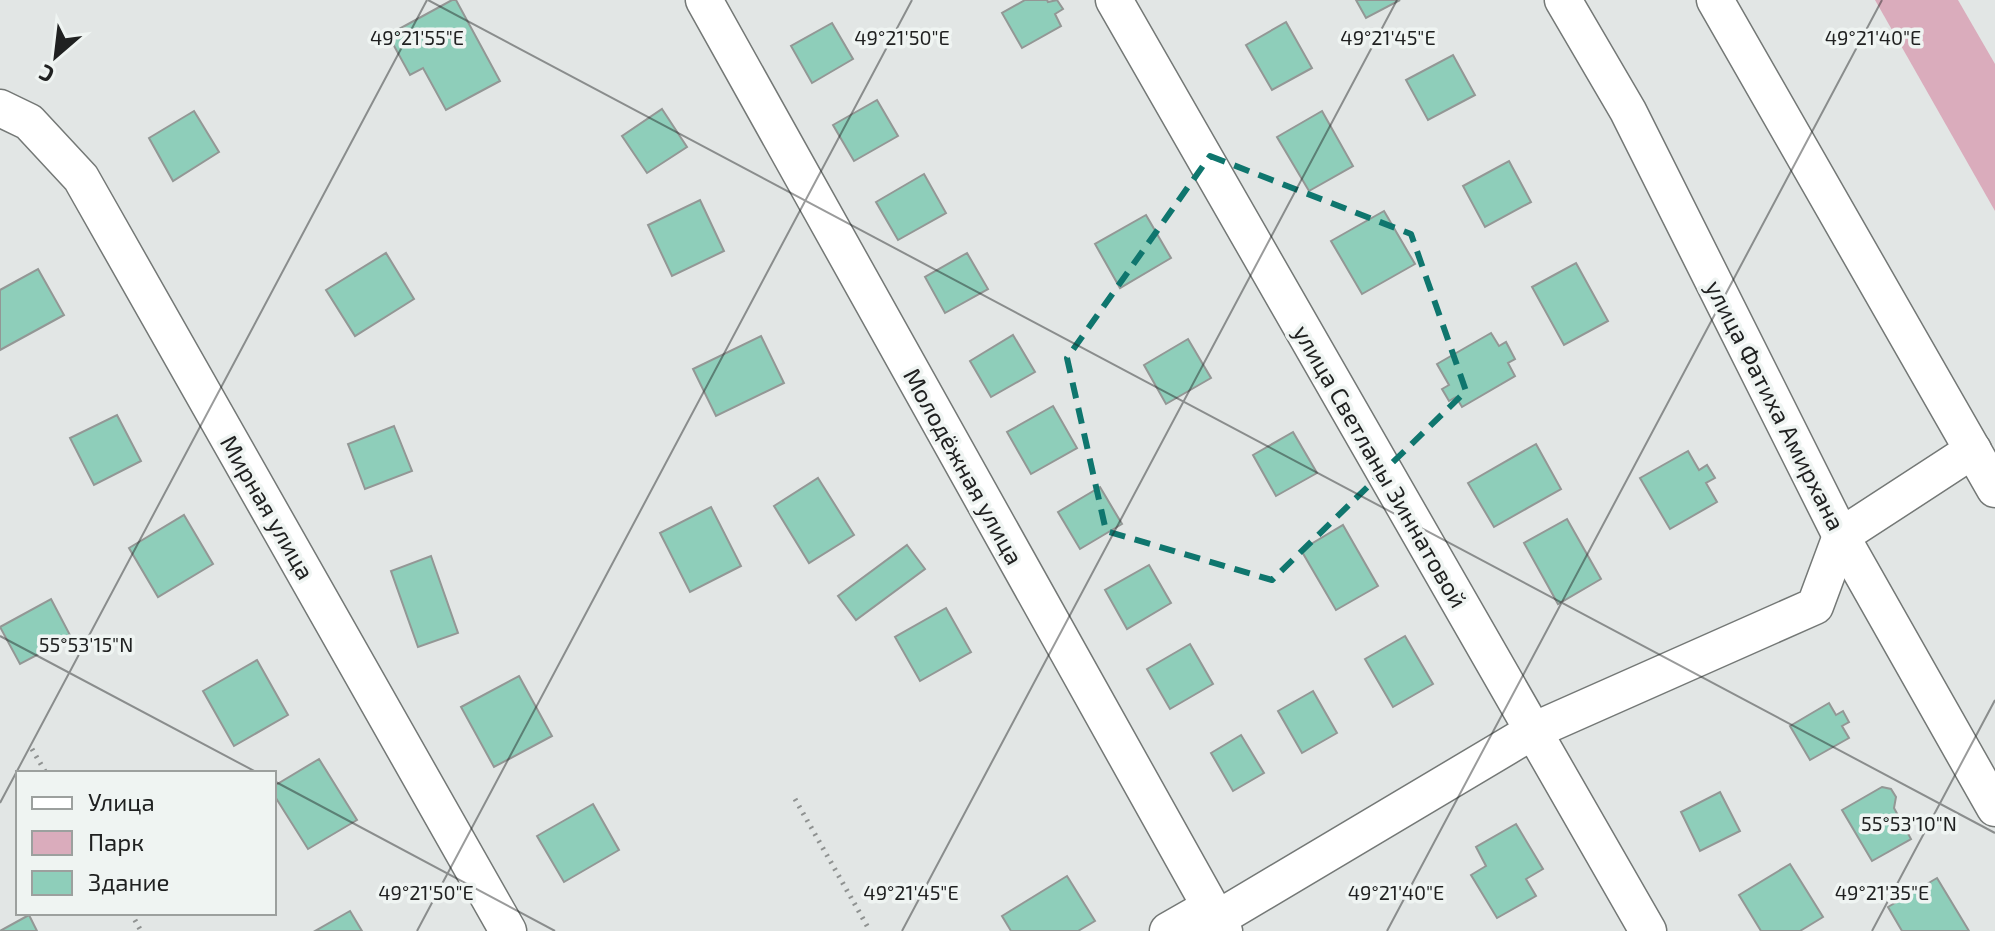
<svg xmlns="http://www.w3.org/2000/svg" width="1995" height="931" font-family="'Exo 2',sans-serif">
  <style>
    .green { fill: #daacbc }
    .building { fill: #8eceba; stroke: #939795; stroke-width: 2 }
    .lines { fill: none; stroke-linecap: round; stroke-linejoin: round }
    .minor-casing { stroke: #747876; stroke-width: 39 }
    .path { stroke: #8f9291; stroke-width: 5; stroke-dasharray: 2 6; stroke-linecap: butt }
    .minor { stroke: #fff; stroke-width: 36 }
    .marked { fill: none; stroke: #0f766e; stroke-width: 6; stroke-dasharray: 16 10; stroke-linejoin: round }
    .ticks { fill: none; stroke: #202121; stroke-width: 2; stroke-opacity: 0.45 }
    .labels { text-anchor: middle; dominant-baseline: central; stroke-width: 7; stroke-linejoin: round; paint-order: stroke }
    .street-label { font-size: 24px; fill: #202121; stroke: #eff4f2 }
    .ticks-label { font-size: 20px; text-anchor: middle; fill: #202121; stroke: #eff4f2; stroke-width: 7; stroke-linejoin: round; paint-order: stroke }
  </style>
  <rect width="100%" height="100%" fill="#e2e6e5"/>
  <polygon class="green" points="1875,0 1958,0 1995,64 1995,211"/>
  <g class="building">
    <polygon points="452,0 456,0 500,81 446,110 423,68 410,75 388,35"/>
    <polygon points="1025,0 1047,0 1048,2 1057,0 1063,9 1055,14 1061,26 1022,48 1002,13"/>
    <polygon points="1356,0 1400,0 1366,18"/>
    <polygon points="1286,22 1312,68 1272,90 1246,45"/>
    <polygon points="832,23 853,59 812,83 791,46"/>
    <polygon points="1453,55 1475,95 1428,120 1406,80"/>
    <polygon points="877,100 898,136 854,161 833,125"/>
    <polygon points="662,109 687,147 647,173 622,136"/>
    <polygon points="194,111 219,152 173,181 149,138"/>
    <polygon points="1322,111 1353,166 1309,191 1277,137"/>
    <polygon points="1509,161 1531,202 1485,227 1463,186"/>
    <polygon points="924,174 946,213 898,240 876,202"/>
    <polygon points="700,200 724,251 672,276 648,225"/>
    <polygon points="1384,211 1415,264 1362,294 1331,241"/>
    <polygon points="1146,215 1171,258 1120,288 1095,244"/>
    <polygon points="386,253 414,299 355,336 326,290"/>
    <polygon points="967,253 988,289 945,313 925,277"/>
    <polygon points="1576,263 1608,321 1564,345 1532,287"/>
    <polygon points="38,269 64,315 0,350 0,290"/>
    <polygon points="1491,333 1499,346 1506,342 1515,359 1508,363 1515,376 1462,407 1456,397 1449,401 1442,389 1449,385 1437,364"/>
    <polygon points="1013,335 1035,372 991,397 970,361"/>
    <polygon points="761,336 784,383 716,416 693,369"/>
    <polygon points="1188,339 1211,378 1166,404 1144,365"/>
    <polygon points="1053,406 1077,448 1031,474 1007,432"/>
    <polygon points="117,415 141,461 94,485 70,438"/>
    <polygon points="394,426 412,471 365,489 348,444"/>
    <polygon points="1293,432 1317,473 1276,496 1253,455"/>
    <polygon points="1536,444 1561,489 1494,527 1468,483"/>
    <polygon points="1688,451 1699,470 1707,465 1715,478 1706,483 1717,502 1670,529 1640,478"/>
    <polygon points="818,478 854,535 809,563 774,506"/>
    <polygon points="1100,487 1122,524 1080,549 1058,512"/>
    <polygon points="711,507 741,566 690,592 660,533"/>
    <polygon points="184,515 213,564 158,597 129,548"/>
    <polygon points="1567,519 1601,579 1558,604 1524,543"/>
    <polygon points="1343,525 1378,586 1336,610 1301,550"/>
    <polygon points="907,545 925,569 856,620 838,596"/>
    <polygon points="431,556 458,633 418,647 391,571"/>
    <polygon points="1149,565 1171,603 1127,629 1105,590"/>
    <polygon points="51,599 71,637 20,664 0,627"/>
    <polygon points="946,608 971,652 920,681 895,637"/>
    <polygon points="1405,636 1433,684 1393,707 1365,659"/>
    <polygon points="1190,644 1213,684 1170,709 1147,669"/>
    <polygon points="257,660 288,715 234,746 203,691"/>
    <polygon points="519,676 552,736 494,767 461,707"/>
    <polygon points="1313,691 1337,733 1302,753 1278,711"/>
    <polygon points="1829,703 1836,715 1843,711 1849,722 1842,726 1849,738 1810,760 1790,726"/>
    <polygon points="1241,735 1264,773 1233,791 1211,753"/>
    <polygon points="319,759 357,820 308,849 274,795 274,786"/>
    <polygon points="1882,787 1891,789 1896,797 1894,808 1911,839 1872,861 1842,810"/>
    <polygon points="1720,792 1740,831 1700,851 1681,812"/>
    <polygon points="593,804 619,850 564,882 537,836"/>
    <polygon points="1516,824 1543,869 1526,879 1536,896 1497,918 1471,875 1486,866 1476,847"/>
    <polygon points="1790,864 1823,917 1800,931 1761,931 1739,895"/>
    <polygon points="1067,876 1095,921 1078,931 1011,931 1002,916"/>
    <polygon points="1937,878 1969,931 1902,931 1888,907"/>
    <polygon points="350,911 362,931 315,931"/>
    <polygon points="29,915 37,931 0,931"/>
  </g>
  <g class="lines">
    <defs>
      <g id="minor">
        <polyline points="704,0 1224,931"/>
        <polyline points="1114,0 1648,931"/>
        <polyline points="1563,0 1628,111 1841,536 1995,808"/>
        <polyline points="1715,0 1995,489"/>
        <polyline points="0,108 29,122 81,178 508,931"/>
        <polyline points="1217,919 1533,731 1815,606 1841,536 1973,450"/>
        <polyline points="1168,931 1210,907"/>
      </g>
    </defs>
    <use href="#minor" class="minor-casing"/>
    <g class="path">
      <polyline points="32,749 46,773"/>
      <polyline points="795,799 870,931"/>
      <polyline points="131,913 141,931"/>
    </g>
    <use href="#minor" class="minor"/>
  </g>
  <path class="marked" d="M1210,156l201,78 55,157 -194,189 -166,-49 -39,-173z"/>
  <path class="ticks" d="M428,0l1567,833M0,636l258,137M274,781l281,150M0,803l427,-803M417,931l495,-931M902,931l495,-931M1387,931l495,-931M1872,931l123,-231"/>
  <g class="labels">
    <g class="street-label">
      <text transform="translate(1776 405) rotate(63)">улица Фатиха Амирхана</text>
      <text transform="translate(964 466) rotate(61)">Молодёжная улица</text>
      <text transform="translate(1381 466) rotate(60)">улица Светланы Зиннатовой</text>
      <text transform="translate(268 507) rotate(60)">Мирная улица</text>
    </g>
  </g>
  <g class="ticks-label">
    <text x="417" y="45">49°21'55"E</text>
    <text x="902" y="45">49°21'50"E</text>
    <text x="1388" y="45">49°21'45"E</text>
    <text x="1873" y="45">49°21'40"E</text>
    <text x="86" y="652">55°53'15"N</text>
    <text x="1909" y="831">55°53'10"N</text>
    <text x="426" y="900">49°21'50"E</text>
    <text x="911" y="900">49°21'45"E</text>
    <text x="1396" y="900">49°21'40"E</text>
    <text x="1882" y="900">49°21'35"E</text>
  </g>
  <rect x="16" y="771" width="260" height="144" fill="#eff4f2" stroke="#9ca09e" stroke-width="2"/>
  <rect x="32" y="797" width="40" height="12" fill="#ffffff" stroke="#9ca09e" stroke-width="2"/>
  <text x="88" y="811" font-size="24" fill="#202121">Улица</text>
  <rect x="32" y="831" width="40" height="24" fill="#daacbc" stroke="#9ca09e" stroke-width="2"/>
  <text x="88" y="851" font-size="24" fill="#202121">Парк</text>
  <rect x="32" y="871" width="40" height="24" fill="#8eceba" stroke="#9ca09e" stroke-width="2"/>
  <text x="88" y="891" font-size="24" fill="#202121">Здание</text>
  <g transform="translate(56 56) rotate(208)" stroke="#eff4f2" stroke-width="6" paint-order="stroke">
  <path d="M0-6L14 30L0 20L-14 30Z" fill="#202121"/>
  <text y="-12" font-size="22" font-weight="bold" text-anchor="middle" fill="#202121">С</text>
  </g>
</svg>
